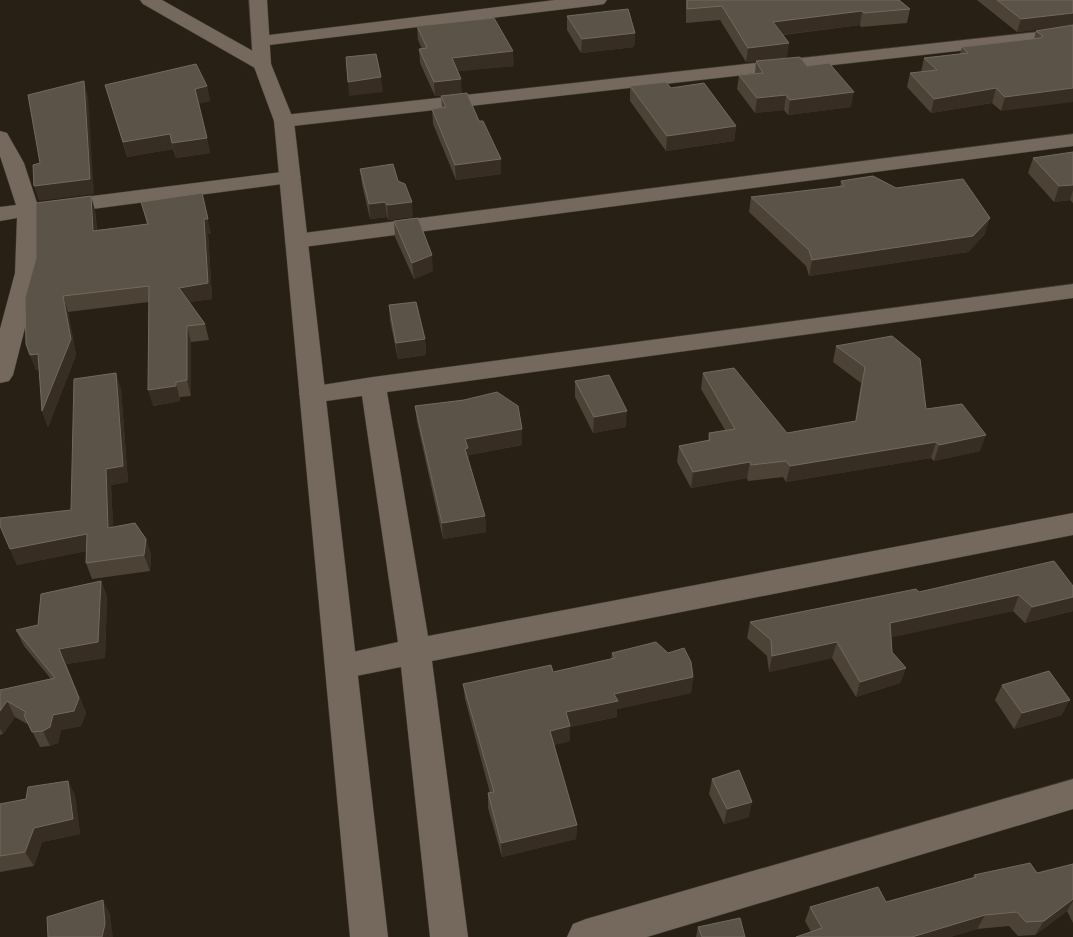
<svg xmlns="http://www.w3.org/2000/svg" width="1073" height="937" font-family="'Work Sans',sans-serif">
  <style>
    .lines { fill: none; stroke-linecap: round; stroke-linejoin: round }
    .minor-casing { stroke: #403932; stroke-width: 1 }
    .tertiary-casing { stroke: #403932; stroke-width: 1 }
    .minor { fill: #74695c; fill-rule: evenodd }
    .tertiary { fill: #74695c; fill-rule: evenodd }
    .wall { fill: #4c4236 }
    .shaded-wall { fill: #372d22 }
    .building { fill: #5c5348; stroke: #72695f }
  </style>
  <rect width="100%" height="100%" fill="#292015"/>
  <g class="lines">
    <defs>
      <g id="minor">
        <polygon points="140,0 162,0 269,60 271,64 269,68 255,68 143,4"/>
        <polygon points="555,0 607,0 604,4 598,5 261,46 255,45 252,41 255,37 261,36"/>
        <polygon points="1073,28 1073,38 284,127 277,125 274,121 277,117 284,115"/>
        <polygon points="0,131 7,133 24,163 37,203 290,171 297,173 301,177 297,181 290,183 39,216 39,273 13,375 9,381 0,383 0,329 15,273 17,218 0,221 0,207 16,205 0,156"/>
        <polygon points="1073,134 1073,146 296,248 288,246 285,241 288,236 296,234"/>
        <polygon points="1073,284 1073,298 387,392 428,636 1073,513 1073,535 432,661 468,937 430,937 401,667 341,679 330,675 325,666 330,657 398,642 362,396 312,403 303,400 299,394 303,388 373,377"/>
        <polygon points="1073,779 1073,809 647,937 567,937 573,924 586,919"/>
      </g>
      <polygon id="tertiary" points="249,0 267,0 271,64 294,121 388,937 350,937 274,121 253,64"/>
    </defs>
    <use href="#minor" class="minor-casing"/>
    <use href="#tertiary" class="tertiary-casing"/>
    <use href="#minor" class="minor"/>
    <use href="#tertiary" class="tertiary"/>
  </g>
  <g class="wall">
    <polygon points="686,0 899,0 910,9 907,23 861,27 860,25 783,35 787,58 746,62 720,20 686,23"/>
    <polygon points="977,0 1073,0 1001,111 992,103 931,113 907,87 910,73 921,72 924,58 960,54 962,47 1034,39 1036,31 1052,28 1017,32"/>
    <polygon points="567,16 635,33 634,47 581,53 567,30"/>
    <polygon points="417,26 514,66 458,71 462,94 435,96 420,63 419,49 422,49 418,40"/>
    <polygon points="756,61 807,66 851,107 788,115 784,110 755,113 737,89 739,75 755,73"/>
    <polygon points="105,85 207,86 210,101 199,103 210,153 176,158 173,149 127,157"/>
    <polygon points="630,86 671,88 736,126 734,141 666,151 630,101"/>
    <polygon points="441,96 479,121 501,159 501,174 456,180 433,124 432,109 442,107"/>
    <polygon points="1073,152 1073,203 1070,200 1054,202 1028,173 1033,158"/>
    <polygon points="360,169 398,181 413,217 388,220 387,217 370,219 362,184"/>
    <polygon points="841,181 896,188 985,234 968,252 809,276 806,266 749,212 751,197 840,187"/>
    <polygon points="141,202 211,234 208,234 212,299 189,302 205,324 209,340 191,342 191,396 180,397 180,401 153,406 149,302 68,312 76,355 48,427 42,411 39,370 36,370 26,344 95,210 97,230 147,224"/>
    <polygon points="394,221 433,271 414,279 395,237"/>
    <polygon points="389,305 425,339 426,355 398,359 390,321"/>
    <polygon points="836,346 926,409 980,451 934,461 931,458 786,482 783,477 748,481 747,478 691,488 677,462 679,446 708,440 709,433 725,430 701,389 703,373 787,433 855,422 861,383 833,362"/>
    <polygon points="575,381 626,427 593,433 575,397"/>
    <polygon points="121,389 128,482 111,485 113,527 146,539 151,555 150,571 92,579 86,563 86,551 17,565 10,549 71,510"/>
    <polygon points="415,406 522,445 469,455 469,461 485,516 486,532 443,539 417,422"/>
    <polygon points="101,581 107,597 105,658 66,664 86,713 81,726 61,730 58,743 50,746 40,747 29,725 15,717 3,734 0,735 0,690 51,679 24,646 16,630 38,625"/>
    <polygon points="1073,586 1073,611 1025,623 1013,611 891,637 892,652 906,668 900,683 856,697 832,658 769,672 767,656 747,638 750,622 919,592"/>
    <polygon points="612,653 693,677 691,693 617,709 617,717 570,727 570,741 554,745 577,825 576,839 502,857 488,808 488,793 490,793 465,699 463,684 553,672 611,659"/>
    <polygon points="1002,685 1062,715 1014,729 995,700"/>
    <polygon points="712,779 749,817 724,824 709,794"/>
    <polygon points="68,781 75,796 80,834 42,842 34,866 0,872 0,804 26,799"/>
    <polygon points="1073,863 1073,923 1067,911 1035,935 1018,936 1009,926 977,929 950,937 796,937 811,932 805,921 810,907 886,902 973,878 974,875 1037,873 1072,865"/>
    <polygon points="698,927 745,937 696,937"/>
  </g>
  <g class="shaded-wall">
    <polygon points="862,11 860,25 771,36 773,22"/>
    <polygon points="1073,13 1073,26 1017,32 1021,19"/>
    <polygon points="635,33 634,47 581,53 582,39"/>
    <polygon points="789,43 787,58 746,62 748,48"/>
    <polygon points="513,51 514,66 452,72 452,58"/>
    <polygon points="381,77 383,92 349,96 348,82"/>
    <polygon points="461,79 462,94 435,96 434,82"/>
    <polygon points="84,81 88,96 94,194 39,201 34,186"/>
    <polygon points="207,86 210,101 198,104 195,89"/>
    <polygon points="996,88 992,103 931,113 934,99"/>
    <polygon points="1073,88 1073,102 1001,111 1005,97"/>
    <polygon points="854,92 851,107 788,115 790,100"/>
    <polygon points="786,95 784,110 755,113 757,98"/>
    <polygon points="736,126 734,141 666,151 667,136"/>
    <polygon points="170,134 173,149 127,157 123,142"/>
    <polygon points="207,138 210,153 176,158 172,143"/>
    <polygon points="501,159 501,174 456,180 455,165"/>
    <polygon points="1073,185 1073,190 1070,200 1054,202 1059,186"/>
    <polygon points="202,193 211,234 208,234 212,299 182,303 179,288"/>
    <polygon points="91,196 95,210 98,246 93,231"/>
    <polygon points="385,202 387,217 370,219 369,204"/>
    <polygon points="412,202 413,217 388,220 387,205"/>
    <polygon points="990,218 985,234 968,252 809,276 812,260"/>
    <polygon points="432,255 433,271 414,279 412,263"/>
    <polygon points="63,296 68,312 76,355 48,427 42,411"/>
    <polygon points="187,326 191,342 191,396 187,380"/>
    <polygon points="425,339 426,355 398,359 396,343"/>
    <polygon points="38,354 44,369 36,370 30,355"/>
    <polygon points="116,373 121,389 128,482 111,485 114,544 108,528 106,469"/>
    <polygon points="176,382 180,401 153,406 148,390"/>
    <polygon points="627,411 626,427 593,433 594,417"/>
    <polygon points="522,429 522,445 469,455 469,464 466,465 465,439"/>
    <polygon points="986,435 980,451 934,461 939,445"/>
    <polygon points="936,442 931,458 786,482 790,466"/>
    <polygon points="750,462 747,478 691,488 693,472"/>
    <polygon points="485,516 486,532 443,539 442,523"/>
    <polygon points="87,534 93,550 17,565 10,549"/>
    <polygon points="146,539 151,555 150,571 144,555"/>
    <polygon points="101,581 107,597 105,658 66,664 86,713 81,726 61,730 58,743 50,746 43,731 53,715 59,649"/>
    <polygon points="1019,595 1013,611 885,639 890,623"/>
    <polygon points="1073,597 1073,611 1025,623 1032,607"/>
    <polygon points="837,642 832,658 769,672 772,656"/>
    <polygon points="906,668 900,683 856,697 860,682"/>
    <polygon points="693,677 691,693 617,709 617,717 570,727 570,741 550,746 550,731 566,712 614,694"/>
    <polygon points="1070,700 1062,715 1014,729 1022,713"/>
    <polygon points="7,701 15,717 3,734 0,729 0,711"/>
    <polygon points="68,781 75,796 80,834 42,842 34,866 25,852 34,828"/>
    <polygon points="752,802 749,817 724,824 727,809"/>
    <polygon points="577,825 576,839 502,857 501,843"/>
    <polygon points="1073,899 1073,901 1067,911 1035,935 1044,921"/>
    <polygon points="103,900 110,914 113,937 102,937"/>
    <polygon points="985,915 977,929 950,937 912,937"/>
  </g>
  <g class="building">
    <polygon points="687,0 899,0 910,9 864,13 862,11 773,22 789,43 748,48 722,6 687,9"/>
    <polygon points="997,0 1073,0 1073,13 1021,19"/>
    <polygon points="628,9 635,33 582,39 567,16"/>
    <polygon points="494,18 513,51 452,58 461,79 434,82 419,49 427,48 417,26"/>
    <polygon points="1073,25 1073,88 1005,97 996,88 934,99 910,73 937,70 924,58 968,53 962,47 1040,38 1043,36 1036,31"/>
    <polygon points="376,54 381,77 348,82 346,57"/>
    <polygon points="800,57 807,66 829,63 854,92 790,100 786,95 757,98 739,75 763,73 756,61"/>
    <polygon points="196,64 207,86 195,89 207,138 172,143 170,134 123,142 105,85"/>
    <polygon points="84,81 90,179 34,186 33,165 40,163 28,95"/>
    <polygon points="666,82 671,88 704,83 736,126 667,136 630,86"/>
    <polygon points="467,93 479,121 483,121 501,159 455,165 432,109 446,107 441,96"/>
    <polygon points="1073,152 1073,185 1059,186 1033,158"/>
    <polygon points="393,164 398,181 405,184 412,202 387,205 385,202 369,204 360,169"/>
    <polygon points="873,176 896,188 963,179 990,218 973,236 812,260 809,250 751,197 844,186 841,181"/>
    <polygon points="202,193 208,219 204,219 208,283 179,288 205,324 187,326 187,380 176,382 176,386 148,390 149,286 63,296 71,339 42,411 38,354 30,355 26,344 25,298 36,258 36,203 91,196 93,231 148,224 141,202"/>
    <polygon points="418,218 432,255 412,263 394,221"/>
    <polygon points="416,302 425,339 396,343 389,305"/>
    <polygon points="892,336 920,359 926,409 962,404 986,435 939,445 936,442 790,466 786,461 751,465 750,462 693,472 679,446 710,440 709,433 735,429 703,373 734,368 787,433 856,421 865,367 836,346"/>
    <polygon points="116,373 123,466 106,469 108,528 135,523 146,539 144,555 86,563 87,534 10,549 0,526 0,518 71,510 74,379"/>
    <polygon points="609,375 627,411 594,417 575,381"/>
    <polygon points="497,392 518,406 522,429 465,439 468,448 465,449 485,516 442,523 415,406 464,400"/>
    <polygon points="1054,561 1073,586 1073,597 1032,607 1019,595 890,623 892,652 906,668 860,682 837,642 772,656 771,640 750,622 916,589 919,592"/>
    <polygon points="101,581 98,642 59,649 79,698 74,711 53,715 50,727 43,731 32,732 24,715 26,712 7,701 0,711 0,690 55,678 16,630 38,625 41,594"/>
    <polygon points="656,642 668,653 684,648 691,662 693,677 614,694 618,701 566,712 570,726 550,731 577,825 501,843 488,793 494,792 463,684 551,665 553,672 615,658 612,653"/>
    <polygon points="1049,671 1070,700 1022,713 1002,685"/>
    <polygon points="739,770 752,802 727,809 712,779"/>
    <polygon points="68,781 73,819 34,828 25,852 0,856 0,804 26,799 28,787"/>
    <polygon points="1030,863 1037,873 1073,864 1073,899 1044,921 1026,922 1017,912 985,915 912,937 796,937 822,928 810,907 878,887 886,902 976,877 974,875"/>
    <polygon points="103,900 105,924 102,937 48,937 47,917"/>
    <polygon points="740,918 745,937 702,937 698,927"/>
  </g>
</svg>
